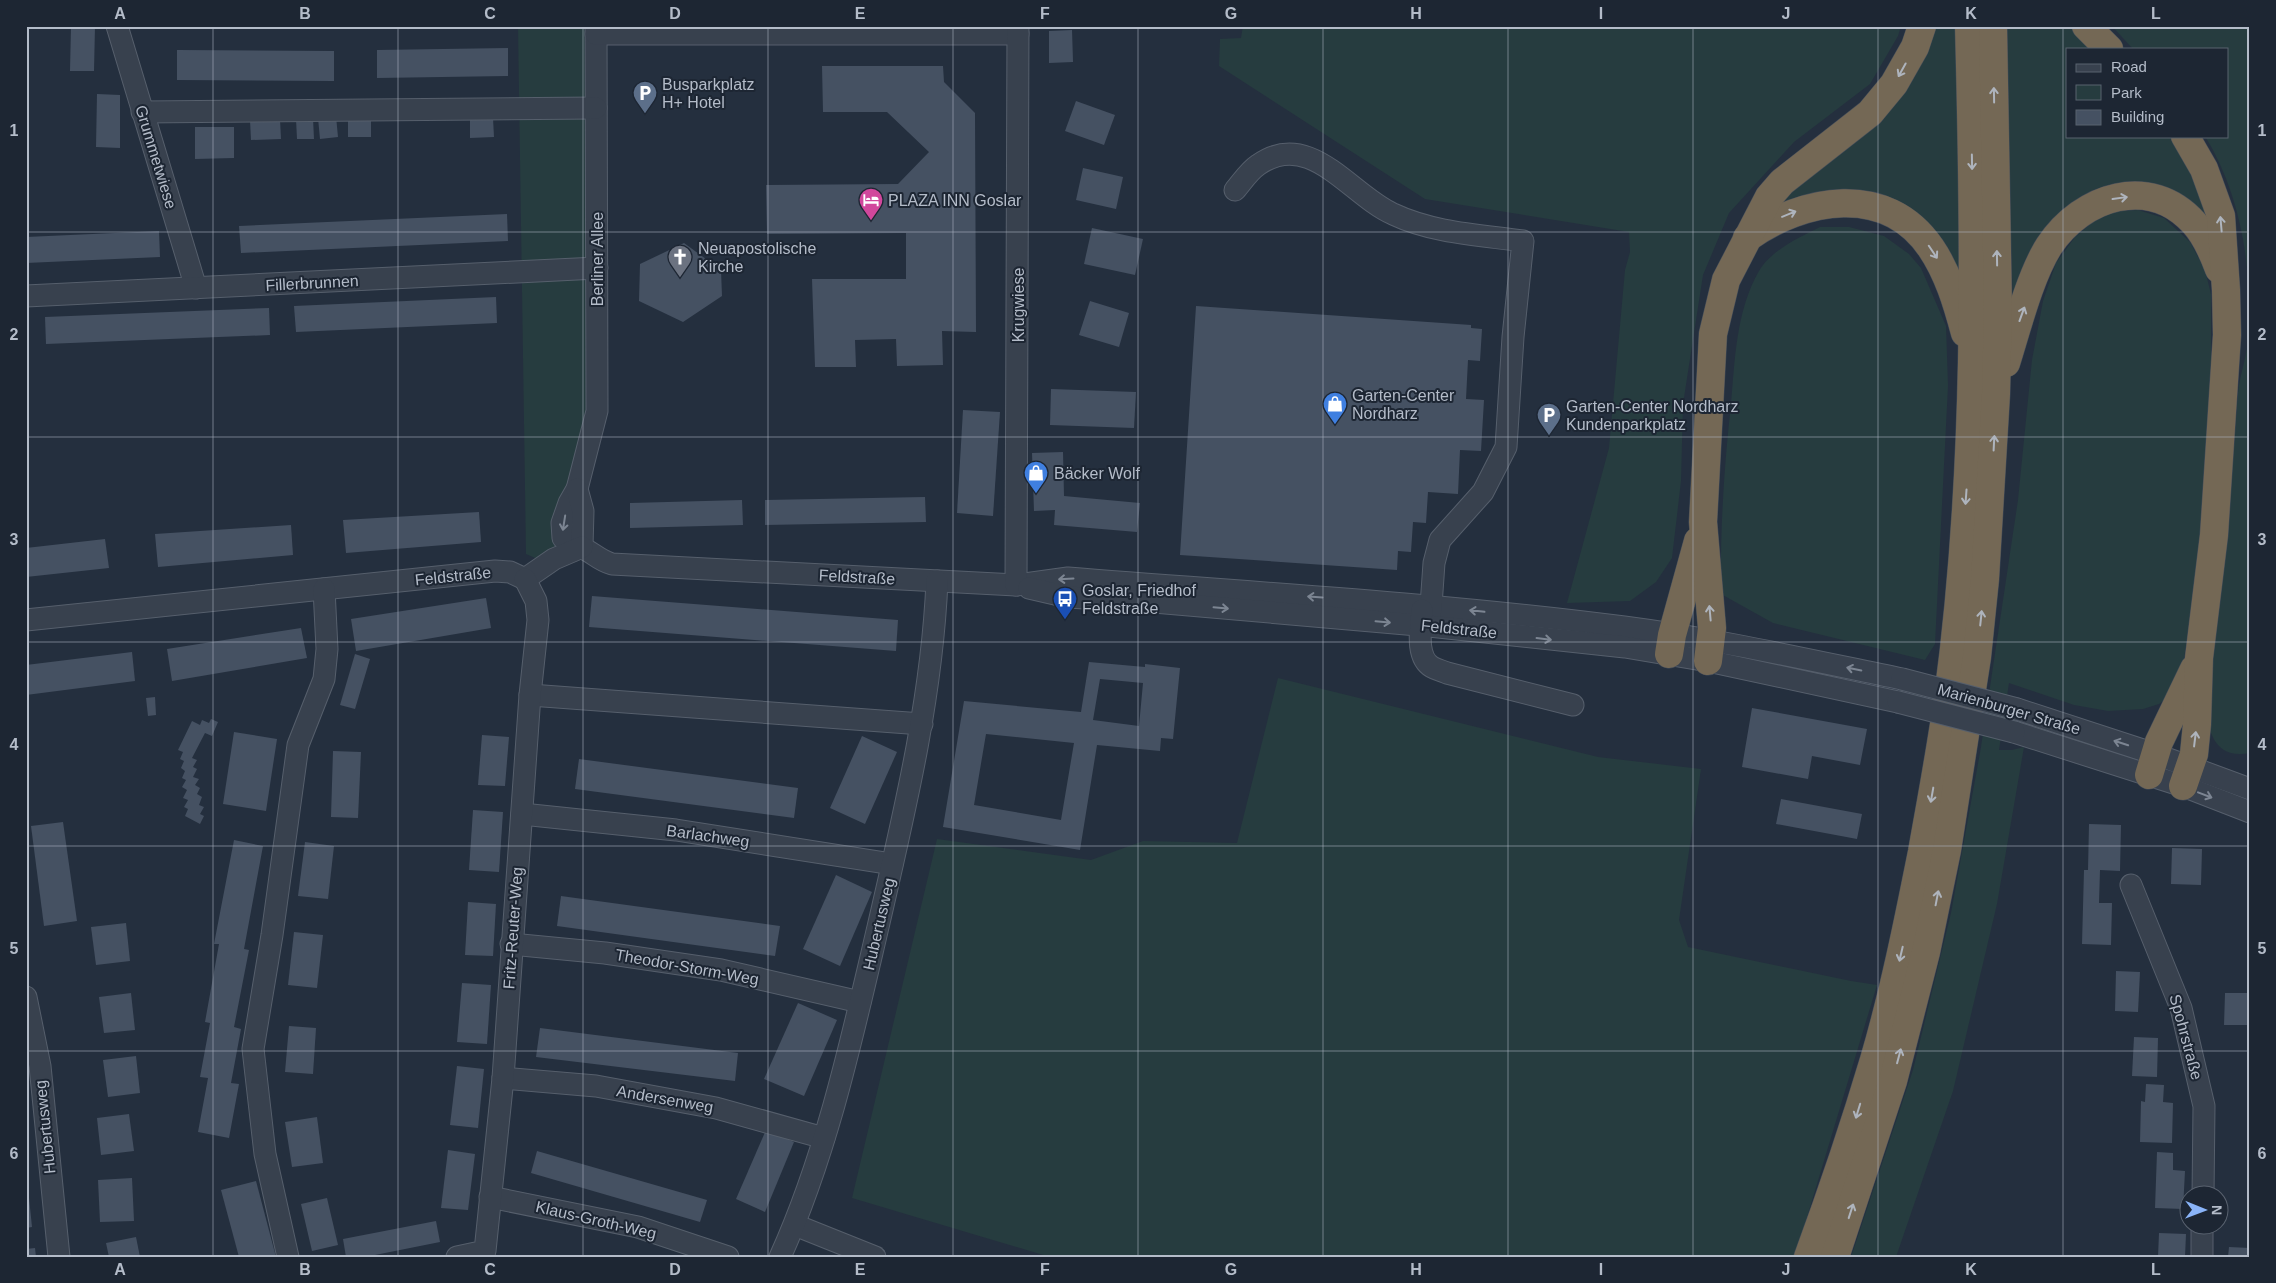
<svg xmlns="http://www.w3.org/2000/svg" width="2276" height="1283" font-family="Helvetica,sans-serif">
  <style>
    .green { fill: #263c3f }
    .building { fill: #455162; fill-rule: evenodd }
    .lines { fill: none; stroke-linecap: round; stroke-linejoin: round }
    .minor-casing { stroke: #565f6c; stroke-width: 23 }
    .highway-casing { stroke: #434c59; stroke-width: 29 }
    .minor { stroke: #38414e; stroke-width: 21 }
    .highway { stroke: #746855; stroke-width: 28 }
    .minor-bridge-casing { stroke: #565f6c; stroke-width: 23; stroke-linecap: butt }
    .minor-bridge { stroke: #38414e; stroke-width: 21 }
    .oneway { stroke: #aeb4bd }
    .oneway2 { stroke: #7c8592 }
    .grid { fill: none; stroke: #b4bcc9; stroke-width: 1; stroke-opacity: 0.55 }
    .labels { text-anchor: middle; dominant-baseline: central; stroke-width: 4; stroke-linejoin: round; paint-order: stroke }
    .poi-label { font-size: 16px; fill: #b4bcc9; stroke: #1d2633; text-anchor: start }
    .street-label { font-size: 16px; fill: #b4bcc9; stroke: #1d2633 }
    .neatline { fill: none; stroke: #b4bcc9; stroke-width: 2 }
    .grid-label { font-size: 16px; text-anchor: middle; font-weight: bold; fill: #b4bcc9 }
  </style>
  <rect width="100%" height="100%" fill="#242f3e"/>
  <g class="green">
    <polygon points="518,26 596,26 597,411 563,538 540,560 526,554"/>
    <polygon points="1243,26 1901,26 1898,36 1870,84 1794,142 1729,213 1703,275 1683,404 1681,481 1672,558 1656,582 1630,601 1567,603 1609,448 1625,270 1630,252 1629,232 1425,199 1219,66 1220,39 1241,38"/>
    <polygon points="1933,26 1955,26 1960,123 1961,283 1894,205 1768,218"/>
    <path d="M2004,26h74l21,23h-32v87h108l32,61 2,28c-14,-11 -33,-30 -49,-37 -42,-19 -96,9 -117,48 -13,22 -20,48 -30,71z"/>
    <path d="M2112,26h138v727c-34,7 -42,-20 -45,-48 12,-95 24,-190 31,-286 1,-11 1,-23 3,-34 2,-12 6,-24 8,-37 7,-71 -4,-150 -42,-212h22v-87h-94z"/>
    <polygon points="2138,210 2164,218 2190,242 2205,270 2211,294 2211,362 2201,540 2184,659 2173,694 2159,704 2143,709 2108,711 2074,705 2009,683 1999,750 2012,750 2024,747 1997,904 1953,1091 1896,1257 1851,1257 1913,1070 1951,913 1981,747 2018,500 2032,360 2043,301 2056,263 2075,237 2094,221 2113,211"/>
    <path d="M1820,227h29l35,9 25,18 12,14 25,58 2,60 -13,258 -10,16 -152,-37 -52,-29c-1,-64 3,-127 10,-190 4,-45 5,-93 28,-133 11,-20 41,-34 61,-44z"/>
    <polygon points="1278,678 1598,757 1701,769 1679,920 1688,947 1851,981 1877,985 1795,1257 1050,1257 852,1198 937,839 1091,860 1143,841 1237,843"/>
  </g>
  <g class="building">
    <polygon points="71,26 95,26 94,71 70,71"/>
    <polygon points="1072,30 1073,62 1049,63 1049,31"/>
    <polygon points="508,48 508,76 377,78 377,50"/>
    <polygon points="177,50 334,51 334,81 177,80"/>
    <polygon points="822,66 943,66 944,82 975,113 976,332 942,331 943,365 897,366 896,339 855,340 856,367 815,367 812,279 906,279 906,233 767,234 766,185 898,184 929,152 887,112 823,112"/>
    <polygon points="97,94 120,95 120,148 96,147"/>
    <polygon points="1076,101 1115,115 1104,145 1065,131"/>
    <polygon points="336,116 338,137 320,139 318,118"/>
    <polygon points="371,117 371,137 348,137 348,118"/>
    <polygon points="313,118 314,139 297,139 296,119"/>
    <polygon points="470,118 493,118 494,137 470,138"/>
    <polygon points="280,119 281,139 251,140 250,120"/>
    <polygon points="195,127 234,127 234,158 195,159"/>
    <polygon points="1083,168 1123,177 1116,209 1076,200"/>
    <polygon points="507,214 508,241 241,253 239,226"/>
    <polygon points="1092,228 1143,239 1135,275 1084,264"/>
    <polygon points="159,231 160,257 26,263 26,237"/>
    <polygon points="684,243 721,270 722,296 683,322 639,301 640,264"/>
    <polygon points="496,297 497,323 296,332 294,306"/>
    <polygon points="1090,301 1129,313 1119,347 1079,335"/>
    <polygon points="1196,306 1471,325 1471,328 1482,329 1480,361 1468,360 1466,399 1484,400 1481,451 1460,450 1458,494 1428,492 1426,523 1413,522 1411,552 1398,551 1397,570 1180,555"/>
    <polygon points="269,308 270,335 46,344 45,317"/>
    <polygon points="1051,389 1136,392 1134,428 1050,425"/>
    <polygon points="963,410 1000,412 993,516 957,513"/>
    <polygon points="1063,452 1064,496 1140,503 1137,532 1054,525 1055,510 1034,511 1032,453"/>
    <polygon points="925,497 926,522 765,525 765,500"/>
    <polygon points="742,500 743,525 630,528 630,503"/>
    <polygon points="479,512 481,542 346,553 343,520"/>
    <polygon points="291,525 293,555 158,567 155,534"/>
    <polygon points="105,539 109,568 26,577 26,548"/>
    <polygon points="592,596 898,620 896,651 589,627"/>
    <polygon points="486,598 491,628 356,651 351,619"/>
    <polygon points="301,628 307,658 172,681 167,649"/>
    <polygon points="132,652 135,681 26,695 26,665"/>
    <polygon points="355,654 370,659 355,709 340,705"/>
    <path d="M1089,662l56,5v-3l35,4 -7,71 -12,-1 -1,13 -63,-6 -17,105 -137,-23 21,-126 117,11zM1100,679l43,4 -4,43 -46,-6zM986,734l88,9 -13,77 -87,-15z"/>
    <polygon points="155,697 156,715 148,716 146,698"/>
    <polygon points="1752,708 1867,729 1860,765 1812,756 1808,779 1742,767"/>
    <polygon points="211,719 218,722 212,736 205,733 192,758 197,760 193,767 197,769 193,777 199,779 195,785 200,788 197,794 202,797 199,805 204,807 200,814 204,816 200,824 185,816 188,809 184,807 188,800 183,798 187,790 182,787 186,780 182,778 185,771 181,768 184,761 180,759 183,752 178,750 192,721 200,725 202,720 209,723"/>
    <polygon points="234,732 277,739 266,811 223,804"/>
    <polygon points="482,735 509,737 505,786 478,785"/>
    <polygon points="862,736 897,752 865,824 830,808"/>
    <polygon points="333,751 361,752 358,818 331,817"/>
    <polygon points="579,759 798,788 794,818 575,789"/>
    <polygon points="1781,799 1862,814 1857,839 1776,824"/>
    <polygon points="473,810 503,812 499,872 469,870"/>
    <polygon points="63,822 77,921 44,926 31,826"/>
    <polygon points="2089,824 2121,825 2120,871 2100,870 2099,903 2112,903 2111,945 2082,944 2084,870 2088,870"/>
    <polygon points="234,840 263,846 244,949 249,950 234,1027 241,1029 231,1083 239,1084 229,1138 198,1132 208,1078 200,1077 210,1023 205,1022 219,944 214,944"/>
    <polygon points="305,842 334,846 328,899 298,896"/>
    <polygon points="2172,848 2202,849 2201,885 2171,884"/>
    <polygon points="836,875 872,892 840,966 803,949"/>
    <polygon points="561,896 780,926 775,956 557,926"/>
    <polygon points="468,902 496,904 493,956 465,955"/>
    <polygon points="126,923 130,961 96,965 91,927"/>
    <polygon points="294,932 323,935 317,988 288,985"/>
    <polygon points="2116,971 2140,972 2138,1012 2115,1011"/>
    <polygon points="462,983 491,985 487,1044 457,1042"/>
    <polygon points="131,993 135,1030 104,1033 99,997"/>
    <polygon points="2225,993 2248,993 2248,1025 2224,1025"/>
    <polygon points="798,1003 837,1020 804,1096 764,1079"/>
    <polygon points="289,1026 316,1028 313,1074 285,1072"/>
    <polygon points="540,1028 738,1053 735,1081 536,1057"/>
    <polygon points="2134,1037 2158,1038 2157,1077 2132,1076"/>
    <polygon points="136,1056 140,1093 108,1097 103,1060"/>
    <polygon points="457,1066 484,1069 478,1128 450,1125"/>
    <polygon points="2146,1084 2164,1085 2163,1102 2173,1103 2172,1143 2140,1142 2141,1101 2145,1102"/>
    <polygon points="129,1114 134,1151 101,1155 97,1118"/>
    <polygon points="317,1117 323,1163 292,1167 285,1122"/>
    <polygon points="766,1130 794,1142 765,1212 736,1199"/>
    <polygon points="448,1150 475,1154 468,1210 441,1208"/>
    <polygon points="537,1151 707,1200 700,1222 531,1173"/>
    <polygon points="2157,1152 2173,1153 2173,1170 2185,1171 2183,1209 2155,1208"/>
    <polygon points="132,1178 134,1221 100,1222 98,1180"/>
    <polygon points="256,1181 276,1257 239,1257 221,1190"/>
    <polygon points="26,1188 28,1188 32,1227 26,1228"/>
    <polygon points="327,1198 338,1245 312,1251 301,1204"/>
    <polygon points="436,1221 440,1242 365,1257 346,1257 343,1239"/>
    <polygon points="2159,1233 2186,1234 2185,1257 2158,1257"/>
    <polygon points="136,1237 140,1257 109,1257 106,1243"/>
    <polygon points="2229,1247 2250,1248 2250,1257 2228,1257"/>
    <polygon points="35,1248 36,1257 26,1257 26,1249"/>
  </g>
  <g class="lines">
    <defs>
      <g id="minor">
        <polyline points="117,26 196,288"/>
        <path d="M596,26l1,385 -20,78 -8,14 -7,20 1,15c5,6 10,6 17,9 13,5 18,13 32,17l404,21 52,-7c186,15 371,25 556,49 93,12 185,33 278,52"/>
        <polyline points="596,34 1018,34"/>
        <polyline points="142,112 596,108"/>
        <path d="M1235,190c7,-8 14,-19 23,-25 52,-37 92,30 135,49 40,19 87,21 130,27l-10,96 -7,110 -23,45 -43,48 -6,23 -4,57"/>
        <polyline points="26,296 597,268"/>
        <polyline points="577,489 583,511 582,547"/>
        <polyline points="1016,585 1018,26"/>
        <polyline points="1029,588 1068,597 1154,602 1429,626 1625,647 1708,661 1898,702"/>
        <path d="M1422,610c-1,17 -7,47 10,57 5,3 11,4 15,6l126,32"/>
        <polyline points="26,620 495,571 510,572 525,579 554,559 582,547"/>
        <polyline points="530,695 922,724"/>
        <polyline points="2017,709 2155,754 2250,789"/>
        <polyline points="2014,732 2183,786 2250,812"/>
        <polyline points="522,814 676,830 892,864"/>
        <polyline points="2131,885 2181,1008 2204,1106 2203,1196"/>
        <polyline points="511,944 605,953 721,970 860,1002"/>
        <polyline points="26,997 40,1066 59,1257"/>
        <polyline points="503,1078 596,1086 716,1108 824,1138"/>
        <polyline points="490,1197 638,1227 728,1257"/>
        <polyline points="795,1225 875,1257"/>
        <polyline points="288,1257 265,1154 253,1049 272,935 298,745 324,679 327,649 324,589"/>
        <polyline points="457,1257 485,1251 503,1078 530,695 538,620 536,601 525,579"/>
        <path d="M780,1257c47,-104 72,-219 98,-330 26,-113 54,-228 59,-346"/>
        <polyline points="2202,1257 2202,1226"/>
      </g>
      <g id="highway">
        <polyline points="2086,26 2109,49"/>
        <path d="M1747,238c56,-40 139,-56 184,10 17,25 26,55 34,85"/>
        <path d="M2006,363c11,-35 24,-87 43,-117 33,-50 101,-72 145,-23 12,13 19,30 25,46"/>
        <polyline points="1669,654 1672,635 1698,541"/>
        <polyline points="1708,661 1712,628 1703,522 1713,334 1726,280 1769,197 1782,182 1870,113 1894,84 1915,47 1922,26"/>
        <polyline points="2149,775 2159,742 2194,669"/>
        <polyline points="2183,786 2194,754 2197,724 2199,658 2214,535 2227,335 2226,290 2221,216 2204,169 2185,136"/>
        <path d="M1808,1257c24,-65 46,-130 66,-197 20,-68 34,-138 48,-208 9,-51 19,-103 26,-155 30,-222 27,-447 21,-671"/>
        <polyline points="1835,1257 1893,1081 1926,952 1947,850 1977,657 1985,579 1996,394 1998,307 1993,26"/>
      </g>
    </defs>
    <use href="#minor" class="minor-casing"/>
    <use href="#highway" class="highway-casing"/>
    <use href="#minor" class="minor"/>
    <use href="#highway" class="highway"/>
    <defs>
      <g id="minor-bridge">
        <polyline points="1902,679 2017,709"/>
        <polyline points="1898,702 2014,732"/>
      </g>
    </defs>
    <use href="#minor-bridge" class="minor-bridge-casing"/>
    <use href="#minor-bridge" class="minor-bridge"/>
  </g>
  <defs><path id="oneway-shaft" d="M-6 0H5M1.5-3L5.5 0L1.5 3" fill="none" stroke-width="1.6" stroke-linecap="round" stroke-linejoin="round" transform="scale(1.25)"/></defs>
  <g class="oneway">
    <use href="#oneway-shaft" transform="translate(1902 70) rotate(119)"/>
    <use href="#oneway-shaft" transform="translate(1994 95) rotate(-91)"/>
    <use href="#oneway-shaft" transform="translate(1972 162) rotate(89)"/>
    <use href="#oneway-shaft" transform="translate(2120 198) rotate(-8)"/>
    <use href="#oneway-shaft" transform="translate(1789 214) rotate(-22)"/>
    <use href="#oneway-shaft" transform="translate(2221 224) rotate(-95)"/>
    <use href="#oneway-shaft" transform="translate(1933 252) rotate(56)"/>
    <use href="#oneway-shaft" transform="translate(1997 258) rotate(-91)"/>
    <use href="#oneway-shaft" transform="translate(2022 314) rotate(-70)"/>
    <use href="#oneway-shaft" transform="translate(1994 443) rotate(-87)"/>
    <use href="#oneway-shaft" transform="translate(1966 497) rotate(94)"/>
    <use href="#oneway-shaft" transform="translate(1710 613) rotate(-95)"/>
    <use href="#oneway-shaft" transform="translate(1981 618) rotate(-84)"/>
    <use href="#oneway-shaft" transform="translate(2195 739) rotate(-83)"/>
    <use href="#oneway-shaft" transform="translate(1932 795) rotate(100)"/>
    <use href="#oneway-shaft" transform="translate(1937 898) rotate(-79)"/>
    <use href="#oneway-shaft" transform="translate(1901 954) rotate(103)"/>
    <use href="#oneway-shaft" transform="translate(1899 1056) rotate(-75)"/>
    <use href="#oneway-shaft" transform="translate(1858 1111) rotate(107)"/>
    <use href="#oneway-shaft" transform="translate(1851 1211) rotate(-72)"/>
  </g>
  <g class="oneway2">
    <use href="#oneway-shaft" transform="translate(564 523) rotate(99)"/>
    <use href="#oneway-shaft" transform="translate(1066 579) rotate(177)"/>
    <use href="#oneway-shaft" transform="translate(1315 597) rotate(-176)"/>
    <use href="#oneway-shaft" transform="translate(1221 608) rotate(5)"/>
    <use href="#oneway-shaft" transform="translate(1477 611) rotate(-174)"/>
    <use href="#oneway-shaft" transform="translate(1383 622) rotate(5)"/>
    <use href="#oneway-shaft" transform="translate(1544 639) rotate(7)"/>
    <use href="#oneway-shaft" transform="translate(1854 669) rotate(-168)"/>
    <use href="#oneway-shaft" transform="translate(2121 743) rotate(-162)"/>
    <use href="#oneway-shaft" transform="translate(2205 795) rotate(21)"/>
  </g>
  <path class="grid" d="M213,26v1231M398,26v1231M583,26v1231M768,26v1231M953,26v1231M1138,26v1231M1323,26v1231M1508,26v1231M1693,26v1231M1878,26v1231M2063,26v1231M26,232h2224M26,437h2224M26,642h2224M26,846h2224M26,1051h2224"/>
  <defs>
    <symbol id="parking-pin" viewBox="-11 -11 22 30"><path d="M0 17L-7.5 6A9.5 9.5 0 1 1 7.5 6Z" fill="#5c6f8a" stroke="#1d2633"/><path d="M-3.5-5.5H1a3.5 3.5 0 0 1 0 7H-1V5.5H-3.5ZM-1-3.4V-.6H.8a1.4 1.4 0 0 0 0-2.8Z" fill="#fff"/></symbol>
    <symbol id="hotel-pin" viewBox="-11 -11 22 30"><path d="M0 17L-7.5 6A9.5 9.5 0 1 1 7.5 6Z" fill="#d1479c" stroke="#1d2633"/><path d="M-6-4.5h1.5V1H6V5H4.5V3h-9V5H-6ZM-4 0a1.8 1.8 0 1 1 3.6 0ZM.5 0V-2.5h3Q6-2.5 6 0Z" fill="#fff"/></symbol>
    <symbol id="church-pin" viewBox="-11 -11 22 30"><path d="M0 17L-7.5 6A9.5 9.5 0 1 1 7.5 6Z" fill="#6b7280" stroke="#1d2633"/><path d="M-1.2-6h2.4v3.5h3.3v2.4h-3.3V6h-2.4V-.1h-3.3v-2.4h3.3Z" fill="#fff"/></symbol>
    <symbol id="shop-pin" viewBox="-11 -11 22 30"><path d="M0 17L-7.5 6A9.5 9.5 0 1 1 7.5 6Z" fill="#3f7fe0" stroke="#1d2633"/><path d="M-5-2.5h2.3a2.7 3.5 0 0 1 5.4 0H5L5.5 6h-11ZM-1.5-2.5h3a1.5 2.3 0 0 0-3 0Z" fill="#fff"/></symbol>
    <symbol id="bus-pin" viewBox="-11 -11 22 30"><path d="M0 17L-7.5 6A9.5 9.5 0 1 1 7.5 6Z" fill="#1a4fb4" stroke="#1d2633"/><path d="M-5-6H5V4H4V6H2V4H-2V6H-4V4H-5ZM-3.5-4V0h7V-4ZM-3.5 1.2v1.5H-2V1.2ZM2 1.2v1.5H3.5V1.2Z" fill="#fff"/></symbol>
  </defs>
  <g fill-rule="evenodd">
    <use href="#parking-pin" x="631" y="79" width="28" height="38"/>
    <use href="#hotel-pin" x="857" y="186" width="28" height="38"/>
    <use href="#church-pin" x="666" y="243" width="28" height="38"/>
    <use href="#shop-pin" x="1321" y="390" width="28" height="38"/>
    <use href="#parking-pin" x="1535" y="401" width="28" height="38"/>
    <use href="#shop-pin" x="1022" y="459" width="28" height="38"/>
    <use href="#bus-pin" x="1051" y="585" width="28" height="38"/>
  </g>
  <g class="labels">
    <g class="poi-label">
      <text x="662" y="84">Busparkplatz<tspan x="662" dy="18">H+ Hotel</tspan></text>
      <text x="888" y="200">PLAZA INN Goslar</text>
      <text x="698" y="248">Neuapostolische<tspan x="698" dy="18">Kirche</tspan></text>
      <text x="1352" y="395">Garten-Center<tspan x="1352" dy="18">Nordharz</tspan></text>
      <text x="1566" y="406">Garten-Center Nordharz<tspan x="1566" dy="18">Kundenparkplatz</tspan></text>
      <text x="1054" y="473">Bäcker Wolf</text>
      <text x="1082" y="590">Goslar, Friedhof<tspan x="1082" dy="18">Feldstraße</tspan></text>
    </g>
    <g class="street-label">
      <text transform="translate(156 157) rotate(73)">Grummetwiese</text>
      <text transform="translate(597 259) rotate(-90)">Berliner Allee</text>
      <text transform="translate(312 283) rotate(-3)">Fillerbrunnen</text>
      <text transform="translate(1018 305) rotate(-90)">Krugwiese</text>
      <text transform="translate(453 576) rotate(-6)">Feldstraße</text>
      <text transform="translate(857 577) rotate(3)">Feldstraße</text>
      <text transform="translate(1459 629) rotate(6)">Feldstraße</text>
      <text transform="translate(2009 709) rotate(16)">Marienburger Straße</text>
      <text transform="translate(708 836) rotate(8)">Barlachweg</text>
      <text transform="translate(879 924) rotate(-77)">Hubertusweg</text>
      <text transform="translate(513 928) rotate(-86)">Fritz-Reuter-Weg</text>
      <text transform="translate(687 967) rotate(10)">Theodor-Storm-Weg</text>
      <text transform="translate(2186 1037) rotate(75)">Spohrstraße</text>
      <text transform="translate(665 1099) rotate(10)">Andersenweg</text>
      <text transform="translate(45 1127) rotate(-96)">Hubertusweg</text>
      <text transform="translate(596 1220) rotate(13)">Klaus-Groth-Weg</text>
    </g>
  </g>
  <rect width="2276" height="1283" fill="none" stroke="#1d2633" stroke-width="55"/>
  <rect x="2066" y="48" width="162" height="90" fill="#1d2633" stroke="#59626f"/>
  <rect x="2076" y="64" width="25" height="8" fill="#38414e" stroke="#59626f"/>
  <text x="2111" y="72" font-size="15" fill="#b4bcc9">Road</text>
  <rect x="2076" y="85" width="25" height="15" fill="#263c3f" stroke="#59626f"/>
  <text x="2111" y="98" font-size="15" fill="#b4bcc9">Park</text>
  <rect x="2076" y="110" width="25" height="15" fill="#455162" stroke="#59626f"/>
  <text x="2111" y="122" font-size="15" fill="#b4bcc9">Building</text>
  <g transform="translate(2204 1210) rotate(91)"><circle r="24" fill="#1d2633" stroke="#59626f"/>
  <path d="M0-4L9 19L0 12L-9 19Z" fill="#8ab4f8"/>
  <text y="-8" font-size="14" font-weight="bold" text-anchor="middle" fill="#b4bcc9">N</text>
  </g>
  <rect x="28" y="28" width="2220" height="1228" class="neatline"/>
  <g class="grid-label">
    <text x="120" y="19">A</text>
    <text x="305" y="19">B</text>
    <text x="490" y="19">C</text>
    <text x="675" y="19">D</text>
    <text x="860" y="19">E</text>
    <text x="1045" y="19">F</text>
    <text x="1231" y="19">G</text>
    <text x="1416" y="19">H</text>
    <text x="1601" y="19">I</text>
    <text x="1786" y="19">J</text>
    <text x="1971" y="19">K</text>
    <text x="2156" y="19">L</text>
    <text x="14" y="136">1</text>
    <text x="2262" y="136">1</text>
    <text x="14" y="340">2</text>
    <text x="2262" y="340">2</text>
    <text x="14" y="545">3</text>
    <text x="2262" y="545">3</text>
    <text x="14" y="750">4</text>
    <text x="2262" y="750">4</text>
    <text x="14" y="954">5</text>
    <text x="2262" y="954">5</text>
    <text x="14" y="1159">6</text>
    <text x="2262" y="1159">6</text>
    <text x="120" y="1275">A</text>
    <text x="305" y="1275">B</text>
    <text x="490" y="1275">C</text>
    <text x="675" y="1275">D</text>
    <text x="860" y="1275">E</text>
    <text x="1045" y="1275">F</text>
    <text x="1231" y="1275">G</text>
    <text x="1416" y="1275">H</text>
    <text x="1601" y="1275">I</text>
    <text x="1786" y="1275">J</text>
    <text x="1971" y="1275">K</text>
    <text x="2156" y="1275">L</text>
  </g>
</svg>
